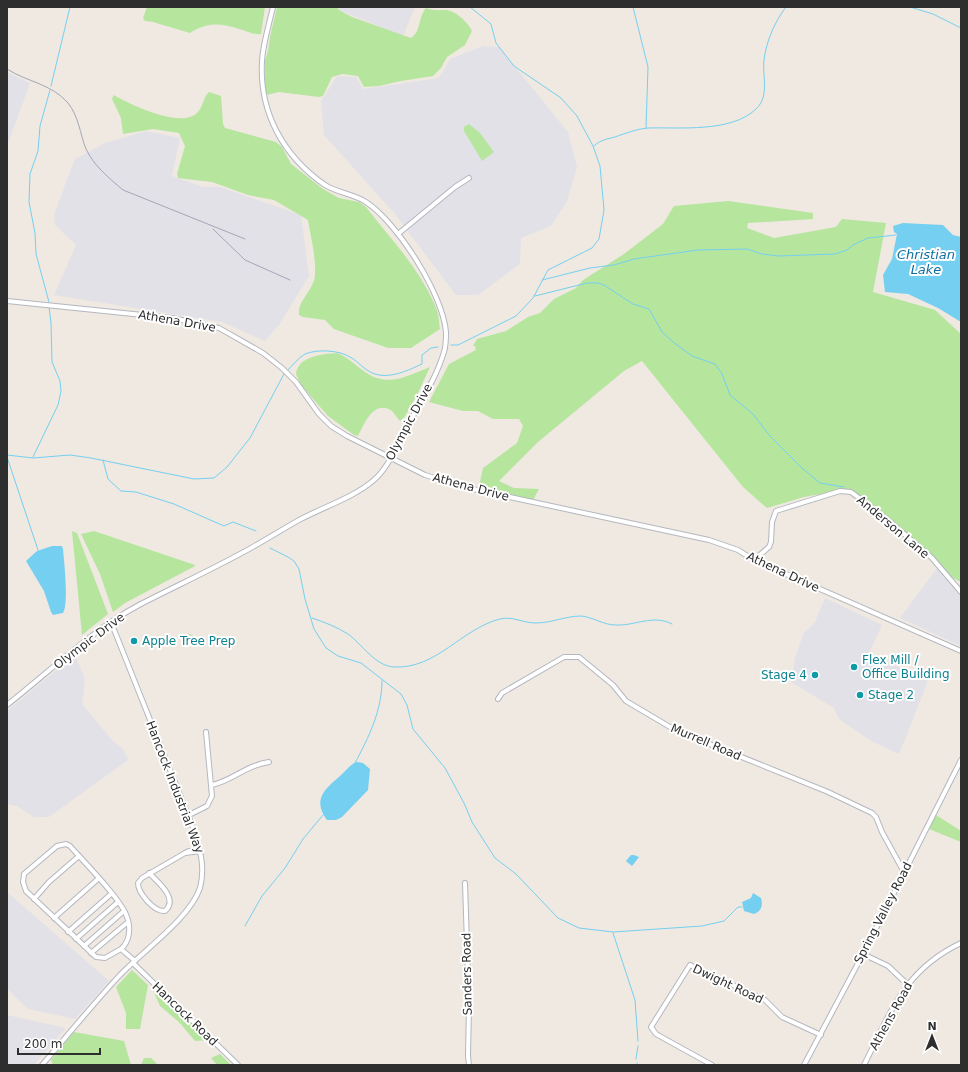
<svg xmlns="http://www.w3.org/2000/svg" width="968" height="1072" font-family="'DejaVu Sans',sans-serif">
  <style>
    .industrial { fill: #e3e1e8 }
    .green { fill: #b6e59e }
    .cemetery { fill: #c8d9b8 }
    .water { fill: #75cff0 }
    .lines { fill: none; stroke-linecap: round; stroke-linejoin: round }
    .stream { stroke: #75cff0; stroke-width: 1 }
    .minor-casing { stroke: #b4b7c1; stroke-width: 6 }
    .minor { stroke: #fff; stroke-width: 4 }
    .rail { stroke: #a3a6b8; stroke-width: 1 }
    .culture-dot { fill: #0f9aa8; stroke: #fff; stroke-width: 1.5 }
    .labels { text-anchor: middle; dominant-baseline: central; stroke-width: 4; stroke-linejoin: round; paint-order: stroke }
    .street-label { font-size: 12px; fill: #2e2e2e; stroke: #fff }
    .culture-label { font-size: 12px; fill: #0d838f; stroke: #fff; text-anchor: start }
    .water-label { font-size: 13px; font-style: italic; fill: #0d6fa3; stroke: #fff }
  </style>
  <rect width="100%" height="100%" fill="#efe9e1"/>
  <g class="industrial">
    <polygon points="340,7 415,7 403,36 339,10"/>
    <polygon points="483,46 499,47 568,132 577,167 567,201 551,226 521,238 520,264 478,295 456,295 394,213 324,135 321,101 337,76 356,77 363,89 439,78 450,59"/>
    <polygon points="7,72 30,83 7,146"/>
    <polygon points="146,131 180,138 172,176 203,187 220,187 301,215 309,276 279,325 265,341 222,322 54,295 76,245 55,225 54,214 75,159 105,143"/>
    <polygon points="937,568 961,597 961,646 900,618"/>
    <polygon points="825,598 882,625 869,653 928,681 899,754 871,741 839,719 834,708 791,682 795,657 804,633 815,622"/>
    <polygon points="75,655 85,679 82,704 112,740 123,749 128,760 49,817 34,817 17,806 7,804 7,711"/>
    <polygon points="7,892 109,981 75,1019 28,1009 7,989"/>
    <polygon points="7,1015 66,1028 34,1065 7,1065"/>
  </g>
  <g class="green">
    <path d="M147,7h118l-4,27c-8,1 -14,-3 -22,-5 -19,-6 -31,-7 -49,4l-37,-11 -8,-1 -2,-3z"/>
    <path d="M277,7h60l2,3 13,7 59,21c10,-6 7,-21 15,-30 7,3 12,2 19,2 10,0 23,12 27,21l-7,14 -18,12 -6,11 -8,8 -32,5 -22,5 -15,1 -6,-11 -16,-2 -10,3 -9,19 -4,1 -40,-5 -12,3 -2,-3v-31l3,-10 2,-14z"/>
    <path d="M209,92l12,4 2,28 2,4 51,14 6,5 9,17 32,25 16,9 20,4 6,4c25,32 56,64 71,102 3,6 3,15 4,21l-29,19h-23l-54,-19 -9,-9 -22,-3 -4,-2c-2,-14 16,-26 16,-41 1,-17 -4,-36 -7,-54l-34,-20 -26,-5 -36,-13 -34,-4 -1,-4 8,-28 -6,-13 -26,-4 -30,5 -2,-16 -9,-19 2,-4c15,9 67,34 83,18 6,-5 6,-16 12,-21z"/>
    <polygon points="469,124 480,133 494,152 482,161 464,131 464,127"/>
    <path d="M728,201l85,12v6l-65,4 -1,5 27,10 62,-11 6,-8 44,4 -13,69 62,18 26,24v248c-16,-6 -25,-21 -37,-32 -24,-22 -48,-44 -76,-61l-44,8 -37,11 -24,-21 -101,-126 -18,10 -86,71 -39,39 15,7 25,1 -6,11 -54,-14 4,-18 34,-25 6,-17 -4,-7h-26l-15,-8h-15l-34,-9 20,-38 27,-14 -1,-4h-2l4,-7 29,-8 22,-14 12,-4 14,-14 22,-11 7,-8 41,-26 39,-30 11,-18z"/>
    <path d="M337,353c11,4 18,12 28,19 23,16 42,4 65,-5l-12,26 -14,25 -4,3c-3,-3 -5,-7 -8,-10 -18,-12 -28,13 -34,25l-4,-1 -26,-19 -27,-31 -5,-11c2,-18 27,-20 41,-21z"/>
    <polygon points="72,531 77,533 108,614 82,635"/>
    <polygon points="94,531 195,565 195,566 125,603 113,612 100,574 81,534"/>
    <polygon points="936,815 961,831 961,842 929,829"/>
    <polygon points="132,970 148,985 140,1029 126,1029 126,1013 116,987"/>
    <polygon points="153,990 159,993 211,1040 195,1041 179,1022 160,1006"/>
    <polygon points="74,1032 124,1041 131,1065 53,1065 51,1060"/>
    <polygon points="220,1054 231,1065 217,1065 211,1058"/>
    <polygon points="144,1058 151,1058 158,1065 141,1065"/>
  </g>
  <circle class="cemetery" cx="188" cy="639" r="5.5"/>
  <g class="water">
    <polygon points="903,223 943,225 953,235 961,237 961,322 938,308 908,294 885,292 883,275 892,259 897,234 894,232 893,226"/>
    <path d="M52,546h10l1,3c1,12 6,55 0,64l-10,2 -2,-3 -7,-21 -18,-30 11,-10z"/>
    <path d="M357,762l6,1 7,6 -2,21 -26,27 -6,3h-9c-15,-21 -2,-31 13,-44 6,-5 10,-12 17,-14z"/>
    <polygon points="631,855 634,855 639,857 632,866 626,861"/>
    <path d="M753,893l8,5c2,7 1,13 -7,16l-10,-3 -2,-9 9,-4z"/>
  </g>
  <g class="lines">
    <g class="stream">
      <polyline points="633,7 648,67 646,128"/>
      <polyline points="910,7 933,14 961,28"/>
      <polyline points="51,86 70,7"/>
      <path d="M594,146c6,-6 13,-7 21,-9 11,-4 22,-8 33,-9 31,-1 83,5 108,-19 14,-13 6,-33 8,-49 2,-18 11,-39 22,-53"/>
      <polyline points="542,280 590,268 614,265 634,259 698,250 747,249 762,254 778,256 835,254 847,250 853,245 868,238 896,235"/>
      <polyline points="535,296 587,283 598,283 604,285 633,304 649,309 662,332 673,342 692,356 715,364 722,374 730,395 753,414 769,435 802,468 820,483 844,487"/>
      <polyline points="49,302 36,254 35,233 29,202 30,174 38,151 40,126 50,90"/>
      <polyline points="451,345 458,345 516,316 533,298 548,270 592,248 599,239 604,210 600,166 593,146 577,116 561,98 514,66 496,43 491,24 470,7"/>
      <path d="M287,371c6,-6 11,-13 18,-17 12,-5 34,-4 45,3 9,5 15,14 25,17 15,5 34,-4 47,-10v-9l9,-7 7,-1"/>
      <polyline points="7,455 33,458 70,455 91,458 194,479 214,478 227,467 250,438 284,374"/>
      <polyline points="7,457 38,550"/>
      <polyline points="33,457 58,405 61,391 60,381 52,362 51,323 49,307"/>
      <polyline points="103,460 108,479 121,491 136,492 174,504 224,526 233,522 256,531"/>
      <polyline points="270,548 288,557 294,561 299,569 305,599 314,629 326,648 338,656 361,663 401,694 407,705 413,729 445,768 464,803 472,822 495,858 516,874 558,918 579,928 613,932 702,926 724,921 738,907 742,907"/>
      <path d="M312,618c12,4 25,9 36,16 14,10 27,32 46,33 43,2 67,-38 106,-48 13,-3 23,4 36,4 15,0 30,-7 45,-7 12,1 22,9 35,9 19,1 37,-11 56,-1"/>
      <path d="M355,763c14,-26 27,-53 27,-82"/>
      <polyline points="245,926 262,896 285,868 303,839 323,815"/>
      <polyline points="613,933 635,1000 638,1041"/>
      <polyline points="636,1059 638,1046"/>
      <polyline points="637,1063 637,1065"/>
    </g>
    <defs>
      <g id="minor">
        <polyline points="398,234 455,187 469,178"/>
        <polyline points="7,301 172,318 219,328 263,353 282,368 296,382 319,414 331,426 347,436 425,475 468,488 709,540 738,550 754,560 961,651"/>
        <polyline points="754,560 769,547 771,542 772,522 776,511 840,491 851,492 888,520 932,558 961,592"/>
        <polyline points="498,699 502,693 564,657 579,657 613,685 626,701 675,730 828,792 872,813 876,817 882,832 904,872"/>
        <path d="M7,705c42,-33 85,-75 132,-100 37,-19 76,-37 112,-57 16,-9 32,-19 48,-28 24,-13 54,-22 75,-40 15,-13 22,-34 32,-51 13,-25 30,-50 38,-77 2,-6 2,-13 2,-20 -3,-37 -48,-109 -80,-130 -12,-8 -28,-9 -41,-17 -42,-29 -66,-73 -63,-124 1,-18 7,-36 11,-54"/>
        <path d="M212,785c22,-5 32,-19 57,-23"/>
        <polyline points="189,815 207,806 212,796 206,732"/>
        <polyline points="195,852 189,851 185,853 201,851"/>
        <path d="M149,873c9,9 30,26 16,38 -11,1 -27,-18 -27,-28l4,-5 43,-25"/>
        <polyline points="465,883 469,1006 468,1056 469,1065"/>
        <polyline points="34,899 49,882 79,856"/>
        <polyline points="54,918 98,879"/>
        <polyline points="68,932 111,894"/>
        <polyline points="76,939 118,902"/>
        <polyline points="84,946 124,911"/>
        <path d="M121,949l-16,9 -9,-1 -70,-66 -3,-9 1,-8 33,-28 9,-2 4,2c14,16 51,53 57,71 4,11 3,24 -6,32l14,12"/>
        <polyline points="91,953 128,922"/>
        <polyline points="863,954 888,966 907,984"/>
        <polyline points="133,963 238,1065"/>
        <path d="M42,1065c26,-30 51,-61 78,-90 23,-24 70,-57 80,-87 6,-23 -1,-42 -8,-63l-81,-203"/>
        <polyline points="712,1065 656,1034 651,1027 690,965 765,1000 782,1017 821,1035"/>
        <polyline points="804,1065 863,954 961,760"/>
        <path d="M864,1065c27,-53 40,-95 97,-122"/>
      </g>
    </defs>
    <use href="#minor" class="minor-casing"/>
    <use href="#minor" class="minor"/>
    <g class="rail">
      <path d="M7,69c20,13 45,15 61,34 11,14 12,31 18,46 8,17 23,29 37,41l122,49"/>
      <polyline points="213,229 245,260 290,280"/>
    </g>
  </g>
  <g class="culture-dot">
    <circle cx="134" cy="641" r="4"/>
    <circle cx="854" cy="667" r="4"/>
    <circle cx="815" cy="675" r="4"/>
    <circle cx="860" cy="695" r="4"/>
  </g>
  <g class="labels">
    <g class="street-label">
      <text transform="translate(177 321) rotate(10)">Athena Drive</text>
      <text transform="translate(409 422) rotate(-62)">Olympic Drive</text>
      <text transform="translate(471 487) rotate(15)">Athena Drive</text>
      <text transform="translate(893 527) rotate(40)">Anderson Lane</text>
      <text transform="translate(783 572) rotate(25)">Athena Drive</text>
      <text transform="translate(89 641) rotate(-37)">Olympic Drive</text>
      <text transform="translate(706 742) rotate(23)">Murrell Road</text>
      <text transform="translate(175 787) rotate(69)">Hancock Industrial Way</text>
      <text transform="translate(883 913) rotate(-63)">Spring Valley Road</text>
      <text transform="translate(467 974) rotate(-91)">Sanders Road</text>
      <text transform="translate(728 984) rotate(25)">Dwight Road</text>
      <text transform="translate(185 1014) rotate(44)">Hancock Road</text>
      <text transform="translate(891 1016) rotate(-61)">Athens Road</text>
    </g>
    <g class="culture-label">
      <text x="142" y="641">Apple Tree Prep</text>
      <text x="862" y="660">Flex Mill /<tspan x="862" dy="14">Office Building</tspan></text>
      <text x="807" y="675" text-anchor="end">Stage 4</text>
      <text x="868" y="695">Stage 2</text>
    </g>
    <g class="water-label">
      <text x="926" y="254">Christian<tspan x="926" dy="15">Lake</tspan></text>
    </g>
  </g>
  <rect width="968" height="1072" fill="none" stroke="#2e2e2e" stroke-width="16"/>
  <g transform="translate(932 1036)" stroke="#ffffff" stroke-width="3" paint-order="stroke">
  <path d="M0-3L7 15L0 10L-7 15Z" fill="#2e2e2e"/>
  <text y="-6" font-size="11" font-weight="bold" text-anchor="middle" fill="#2e2e2e">N</text>
  </g>
  <path d="M18 1048v6h82v-6" fill="none" stroke="#2e2e2e" stroke-width="2"/>
  <text x="24" y="1048" font-size="12" fill="#2e2e2e" stroke="#ffffff" stroke-width="3" paint-order="stroke">200 m</text>
</svg>
